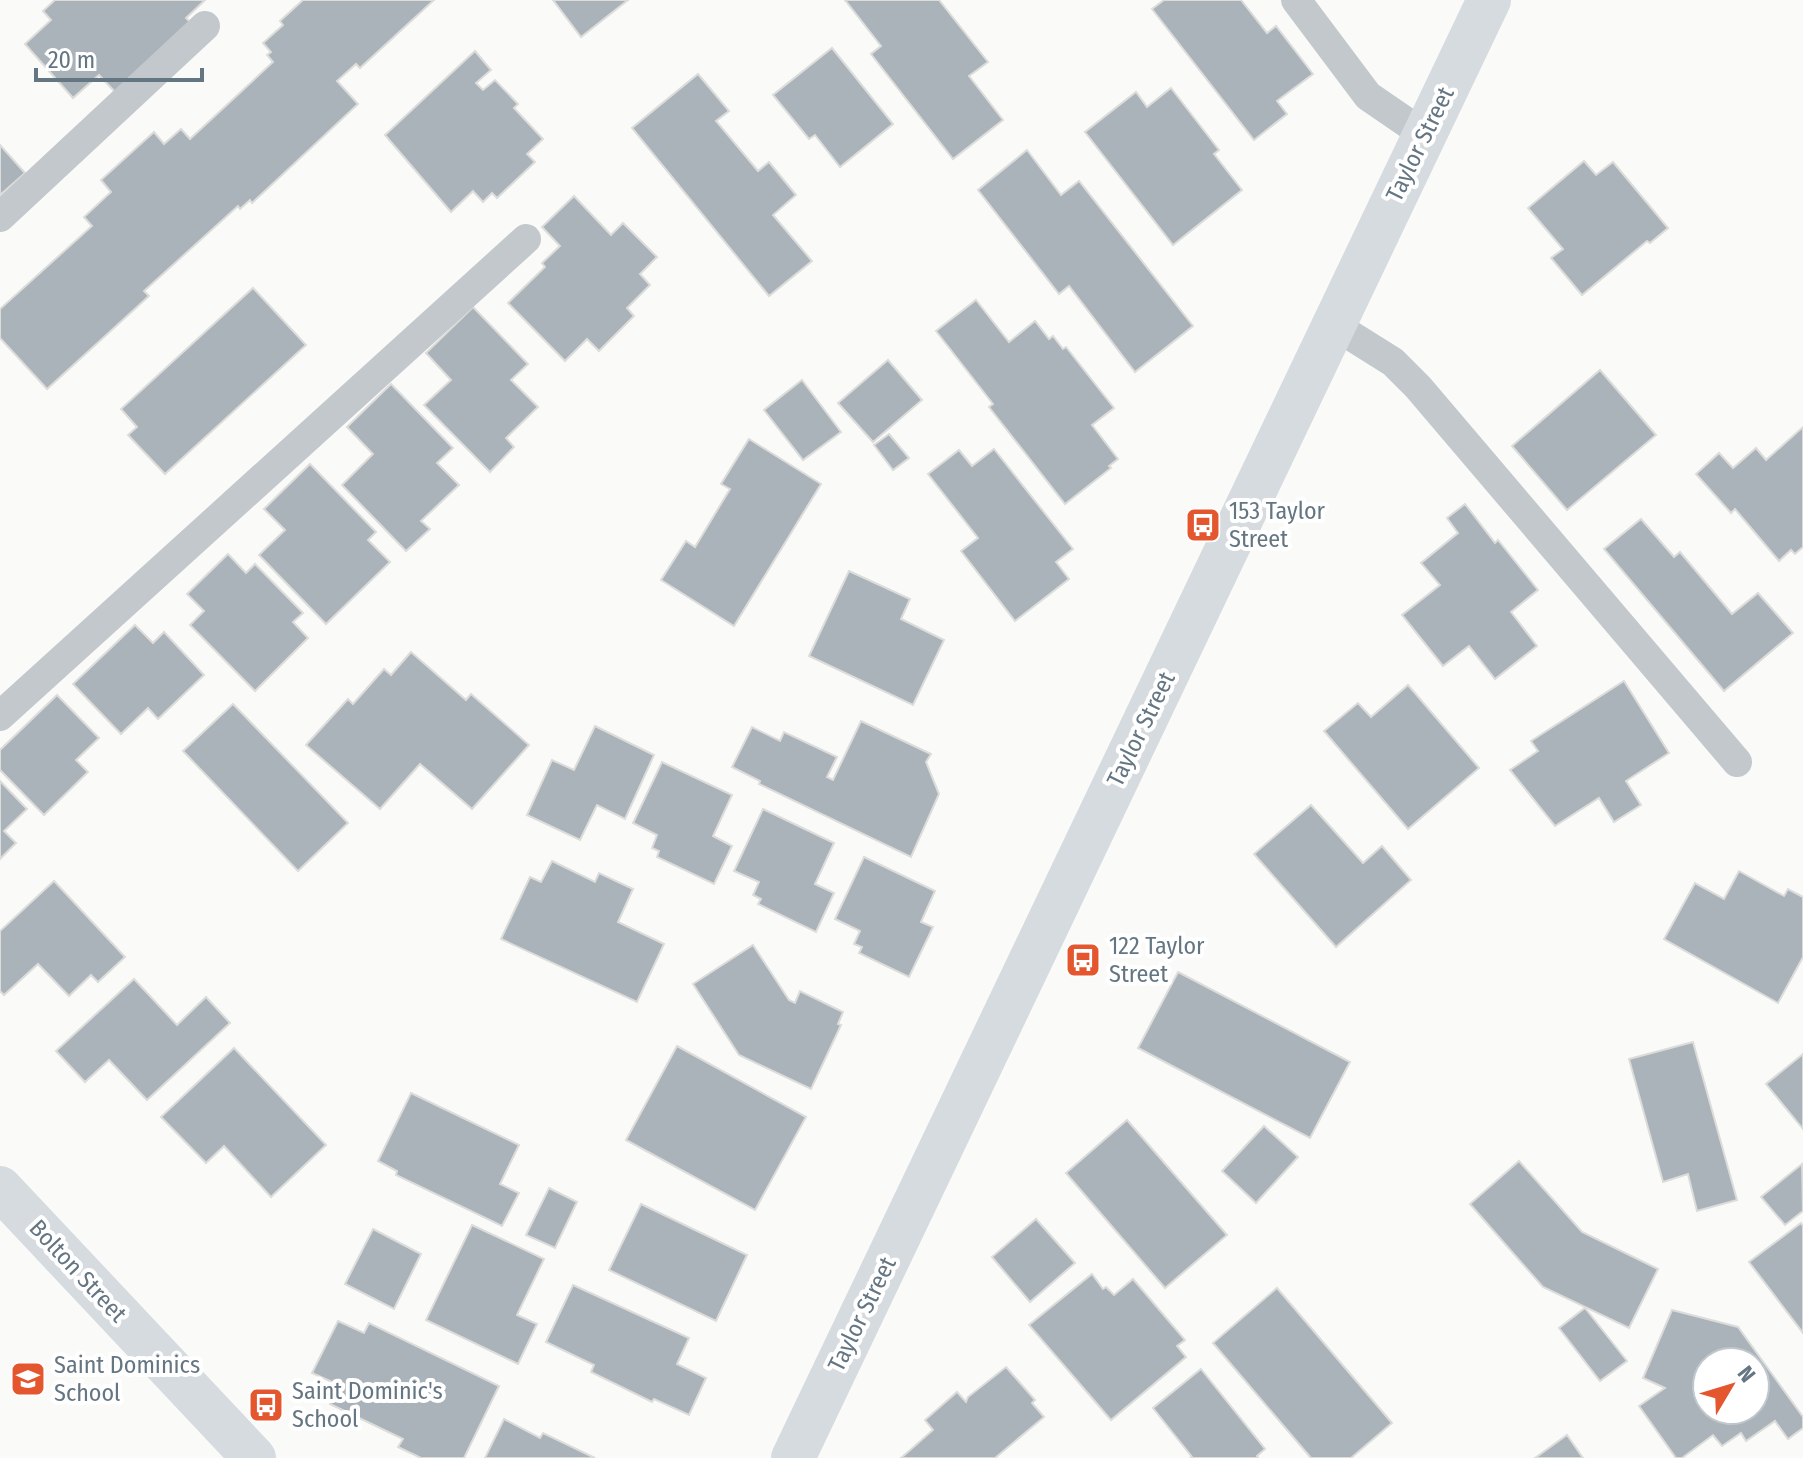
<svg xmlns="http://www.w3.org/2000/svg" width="1803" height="1458" font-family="'Fira Sans Condensed',sans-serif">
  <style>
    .building { fill: #aab3b9; stroke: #dcdcda; stroke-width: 2; fill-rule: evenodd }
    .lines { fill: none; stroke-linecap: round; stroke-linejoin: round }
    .lane { stroke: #c3c8cc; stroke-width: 30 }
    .secondary { stroke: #d6dbdf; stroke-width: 44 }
    .labels { text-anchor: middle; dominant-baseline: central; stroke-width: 8; stroke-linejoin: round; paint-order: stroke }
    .street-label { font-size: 24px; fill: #657683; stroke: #fff }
    .poi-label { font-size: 24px; fill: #657683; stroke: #fff; text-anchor: start }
  </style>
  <rect width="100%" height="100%" fill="#fafaf8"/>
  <g class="building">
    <polygon points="55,0 205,0 186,18 194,26 117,94 99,75 73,98 25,44 51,20 43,11"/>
    <polygon points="303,0 434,0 360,68 356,64 337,81 358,104 252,203 250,200 240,209 238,206 144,291 149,296 47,389 0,338 0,309 92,226 84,217 111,192 101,180 154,132 164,144 181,129 190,139 273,62 267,55 271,52 263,43 283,25 280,21"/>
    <polygon points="553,0 628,0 581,37"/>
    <polygon points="845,0 939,0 988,62 969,76 1003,120 953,159 871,54 881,46"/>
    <polygon points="1164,0 1241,0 1267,33 1276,26 1313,74 1277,101 1287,114 1254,140 1152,9"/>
    <polygon points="832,48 893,124 840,167 815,135 809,139 773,95"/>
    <polygon points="475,51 491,70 476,83 483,90 495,80 518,104 514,108 543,139 527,154 535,162 497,198 492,193 483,202 473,191 451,212 385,135"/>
    <polygon points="698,74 729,111 716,121 758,171 769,162 796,195 773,215 812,261 769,296 632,128"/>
    <polygon points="1171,88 1219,150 1214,154 1242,190 1173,245 1085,132 1136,92 1147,107"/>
    <polygon points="0,145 25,173 0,195"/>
    <polygon points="1027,150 1061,195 1079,181 1193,326 1135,372 1069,286 1059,294 978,190"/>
    <polygon points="1584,161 1596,175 1613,162 1668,228 1650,243 1647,241 1582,295 1551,258 1563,249 1528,208"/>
    <polygon points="574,196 611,235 623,223 657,257 640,274 650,285 627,308 634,316 599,351 587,339 565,361 508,303 545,267 542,263 560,246 542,227"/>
    <polygon points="253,288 306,345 165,474 128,435 137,427 121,409"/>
    <polygon points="976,300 1009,342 1035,321 1049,339 1053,336 1063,349 1066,347 1114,408 1092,425 1118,459 1109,466 1111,468 1065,504 989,407 993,404 936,331"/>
    <polygon points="473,307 528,364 511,380 538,407 506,438 514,447 490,472 424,405 451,380 426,353"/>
    <polygon points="888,360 922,400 873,442 838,403"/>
    <polygon points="1600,370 1656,435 1567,510 1512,446"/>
    <polygon points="802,380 841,432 803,460 764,410"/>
    <polygon points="391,384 453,448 437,463 459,485 421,521 430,529 406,551 342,485 373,454 347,427"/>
    <polygon points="1803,427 1803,547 1795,554 1791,550 1779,561 1735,509 1731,513 1696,474 1719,453 1733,468 1756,448 1766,460"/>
    <polygon points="889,434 909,458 893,470 874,445"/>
    <polygon points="749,439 821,484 734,626 661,580 686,541 695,547 730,489 721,484"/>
    <polygon points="994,449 1073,549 1056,562 1069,579 1015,621 961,551 978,538 928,474 959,450 972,466"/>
    <polygon points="310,464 376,532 368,540 390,562 326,624 259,555 285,530 264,509"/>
    <polygon points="1465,504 1495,543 1498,540 1538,590 1511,612 1537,646 1495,679 1469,646 1443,666 1402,615 1440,585 1421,563 1458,533 1447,518"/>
    <polygon points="1641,519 1674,557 1680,552 1732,614 1758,593 1793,633 1724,691 1604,549"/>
    <polygon points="228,554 246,573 255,564 303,613 293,622 308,638 255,691 190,625 204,611 187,594"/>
    <polygon points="849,571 910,599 901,619 944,640 913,705 809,656"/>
    <polygon points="135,625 153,643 164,632 204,675 158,719 148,708 121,734 73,684"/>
    <polygon points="411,652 466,700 471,694 529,745 472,809 420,764 380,809 306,745 348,699 353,704 384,669 391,675"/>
    <polygon points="1624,681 1669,753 1626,781 1641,805 1614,822 1599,798 1555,826 1510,770 1538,751 1531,741"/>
    <polygon points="1408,685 1479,768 1408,829 1324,731 1358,703 1371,717"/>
    <polygon points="57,695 99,738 76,760 88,772 44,815 0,770 0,750"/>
    <polygon points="233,704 348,823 298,871 183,751"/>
    <polygon points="861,721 931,754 926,762 939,794 911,857 759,784 760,781 732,767 752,727 780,741 784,732 837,757 827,777 833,780"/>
    <polygon points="595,726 654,755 625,819 597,805 580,840 527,815 552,760 574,770"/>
    <polygon points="662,762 732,795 713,836 732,846 714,884 657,857 659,851 652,848 657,835 633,823"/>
    <polygon points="0,781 27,809 4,831 16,843 0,859"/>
    <polygon points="1311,805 1363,863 1382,846 1411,880 1336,947 1254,854"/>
    <polygon points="763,809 834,843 815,884 834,893 816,932 758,904 761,899 753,895 759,882 734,871"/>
    <polygon points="864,857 935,891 921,922 933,927 909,977 859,953 862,947 854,944 860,931 835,919"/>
    <polygon points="552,861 595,882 599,873 633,889 618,922 664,944 637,1002 501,939 530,877 541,882"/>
    <polygon points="1739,871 1784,896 1788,889 1803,897 1803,957 1778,1003 1664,939 1695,883 1724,899"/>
    <polygon points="54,881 125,957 98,982 91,975 69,996 38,964 4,995 0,991 0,931"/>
    <polygon points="753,945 789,1000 795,1003 800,991 843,1012 838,1024 841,1025 811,1089 739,1055 693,984"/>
    <polygon points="1178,972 1350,1062 1310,1138 1138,1048"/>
    <polygon points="134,979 177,1025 206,997 230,1023 147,1100 109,1060 85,1082 56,1051"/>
    <polygon points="1693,1042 1737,1200 1697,1211 1688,1174 1663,1182 1629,1059"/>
    <polygon points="677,1046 806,1117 755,1210 626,1140"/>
    <polygon points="234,1048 326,1145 271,1197 224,1146 206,1163 161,1117"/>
    <polygon points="1803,1054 1803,1129 1766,1084"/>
    <polygon points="411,1093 519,1145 500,1184 519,1193 502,1226 396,1175 397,1171 378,1161"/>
    <polygon points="1127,1120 1227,1235 1165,1288 1066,1173"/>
    <polygon points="1264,1126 1298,1157 1256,1203 1222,1171"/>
    <polygon points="1519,1161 1582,1232 1658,1269 1629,1328 1543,1287 1470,1204"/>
    <polygon points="1802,1164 1803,1211 1785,1225 1761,1197"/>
    <polygon points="549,1188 577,1202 555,1248 526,1235"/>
    <polygon points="641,1204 747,1255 716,1321 609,1270"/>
    <polygon points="1036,1219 1075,1263 1030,1302 992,1257"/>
    <polygon points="1801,1223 1803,1226 1803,1333 1749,1262"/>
    <polygon points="472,1225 544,1259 517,1315 537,1324 518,1364 426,1320"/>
    <polygon points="373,1229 421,1254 394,1309 345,1284"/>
    <polygon points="1092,1274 1103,1289 1106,1287 1114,1295 1133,1279 1185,1340 1177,1346 1186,1357 1111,1420 1029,1325"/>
    <polygon points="573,1285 689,1338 677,1364 706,1378 689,1415 654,1399 652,1402 591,1372 594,1365 546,1342"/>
    <polygon points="1277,1288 1392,1423 1351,1458 1311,1458 1213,1343"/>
    <polygon points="1585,1308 1627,1361 1600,1381 1559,1328"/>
    <path d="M1672,1310l66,17 65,90v11l-15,11 -13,-18 -29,20 -5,-8 -19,13 -9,-11 -31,23h-6l-37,-52 26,-18 -22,-10zM1707,1362h48v48h-48z"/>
    <polygon points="338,1321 364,1333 369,1323 499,1386 464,1458 421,1458 398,1447 403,1439 330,1404 339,1385 312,1373"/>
    <polygon points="1006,1367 1035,1400 1032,1403 1044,1417 995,1458 901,1458 933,1430 925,1420 957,1392 966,1402 968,1397"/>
    <polygon points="1201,1369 1265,1449 1257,1456 1258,1458 1190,1458 1192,1457 1153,1408"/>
    <polygon points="504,1419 540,1438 543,1433 595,1458 485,1458"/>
    <polygon points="1567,1435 1583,1458 1535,1458"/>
  </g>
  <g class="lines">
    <g class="lane">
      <polyline points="1296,0 1368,96 1425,135"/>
      <polyline points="0,217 205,26"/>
      <polyline points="1334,325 1393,362 1418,387 1737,762"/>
      <polyline points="0,716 526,239"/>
    </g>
    <g class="secondary">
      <polyline points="0,1188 254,1458"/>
      <polyline points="793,1458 1489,0"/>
    </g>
  </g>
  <defs>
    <symbol id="bus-square" viewBox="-11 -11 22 22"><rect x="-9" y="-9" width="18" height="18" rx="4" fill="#e4572e" stroke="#fff"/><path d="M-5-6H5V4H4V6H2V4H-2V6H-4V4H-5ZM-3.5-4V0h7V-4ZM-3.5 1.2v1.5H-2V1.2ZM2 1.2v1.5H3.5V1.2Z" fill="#fff"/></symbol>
    <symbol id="school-square" viewBox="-11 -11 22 22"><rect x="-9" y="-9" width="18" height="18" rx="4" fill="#e4572e" stroke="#fff"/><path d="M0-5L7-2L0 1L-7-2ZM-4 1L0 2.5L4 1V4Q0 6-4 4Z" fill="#fff"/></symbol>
  </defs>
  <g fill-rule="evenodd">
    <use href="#bus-square" x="1183" y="505" width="40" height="40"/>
    <use href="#bus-square" x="1063" y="940" width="40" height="40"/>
    <use href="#school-square" x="8" y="1359" width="40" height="40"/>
    <use href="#bus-square" x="246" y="1385" width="40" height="40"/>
  </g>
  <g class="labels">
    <g class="street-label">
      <text transform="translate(1420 144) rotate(-64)">Taylor Street</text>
      <text transform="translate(1141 729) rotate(-64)">Taylor Street</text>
      <text transform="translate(78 1271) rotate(47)">Bolton Street</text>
      <text transform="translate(862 1314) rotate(-64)">Taylor Street</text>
    </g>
    <g class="poi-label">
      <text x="1229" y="511">153 Taylor<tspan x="1229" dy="28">Street</tspan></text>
      <text x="1109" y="946">122 Taylor<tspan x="1109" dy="28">Street</tspan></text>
      <text x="54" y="1365">Saint Dominics<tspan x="54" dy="28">School</tspan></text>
      <text x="292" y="1391">Saint Dominic's<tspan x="292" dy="28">School</tspan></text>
    </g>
  </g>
  <g transform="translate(1731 1386) rotate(52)"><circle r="38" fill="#ffffff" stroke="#c1c8cd" stroke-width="2"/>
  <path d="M0-6L14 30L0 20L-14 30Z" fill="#e4572e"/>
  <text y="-12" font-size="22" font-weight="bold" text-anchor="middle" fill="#657683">N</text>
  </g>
  <path d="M36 68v12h166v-12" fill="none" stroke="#657683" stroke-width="4"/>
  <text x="48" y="68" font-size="24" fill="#657683" stroke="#ffffff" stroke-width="6" paint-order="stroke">20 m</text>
</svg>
